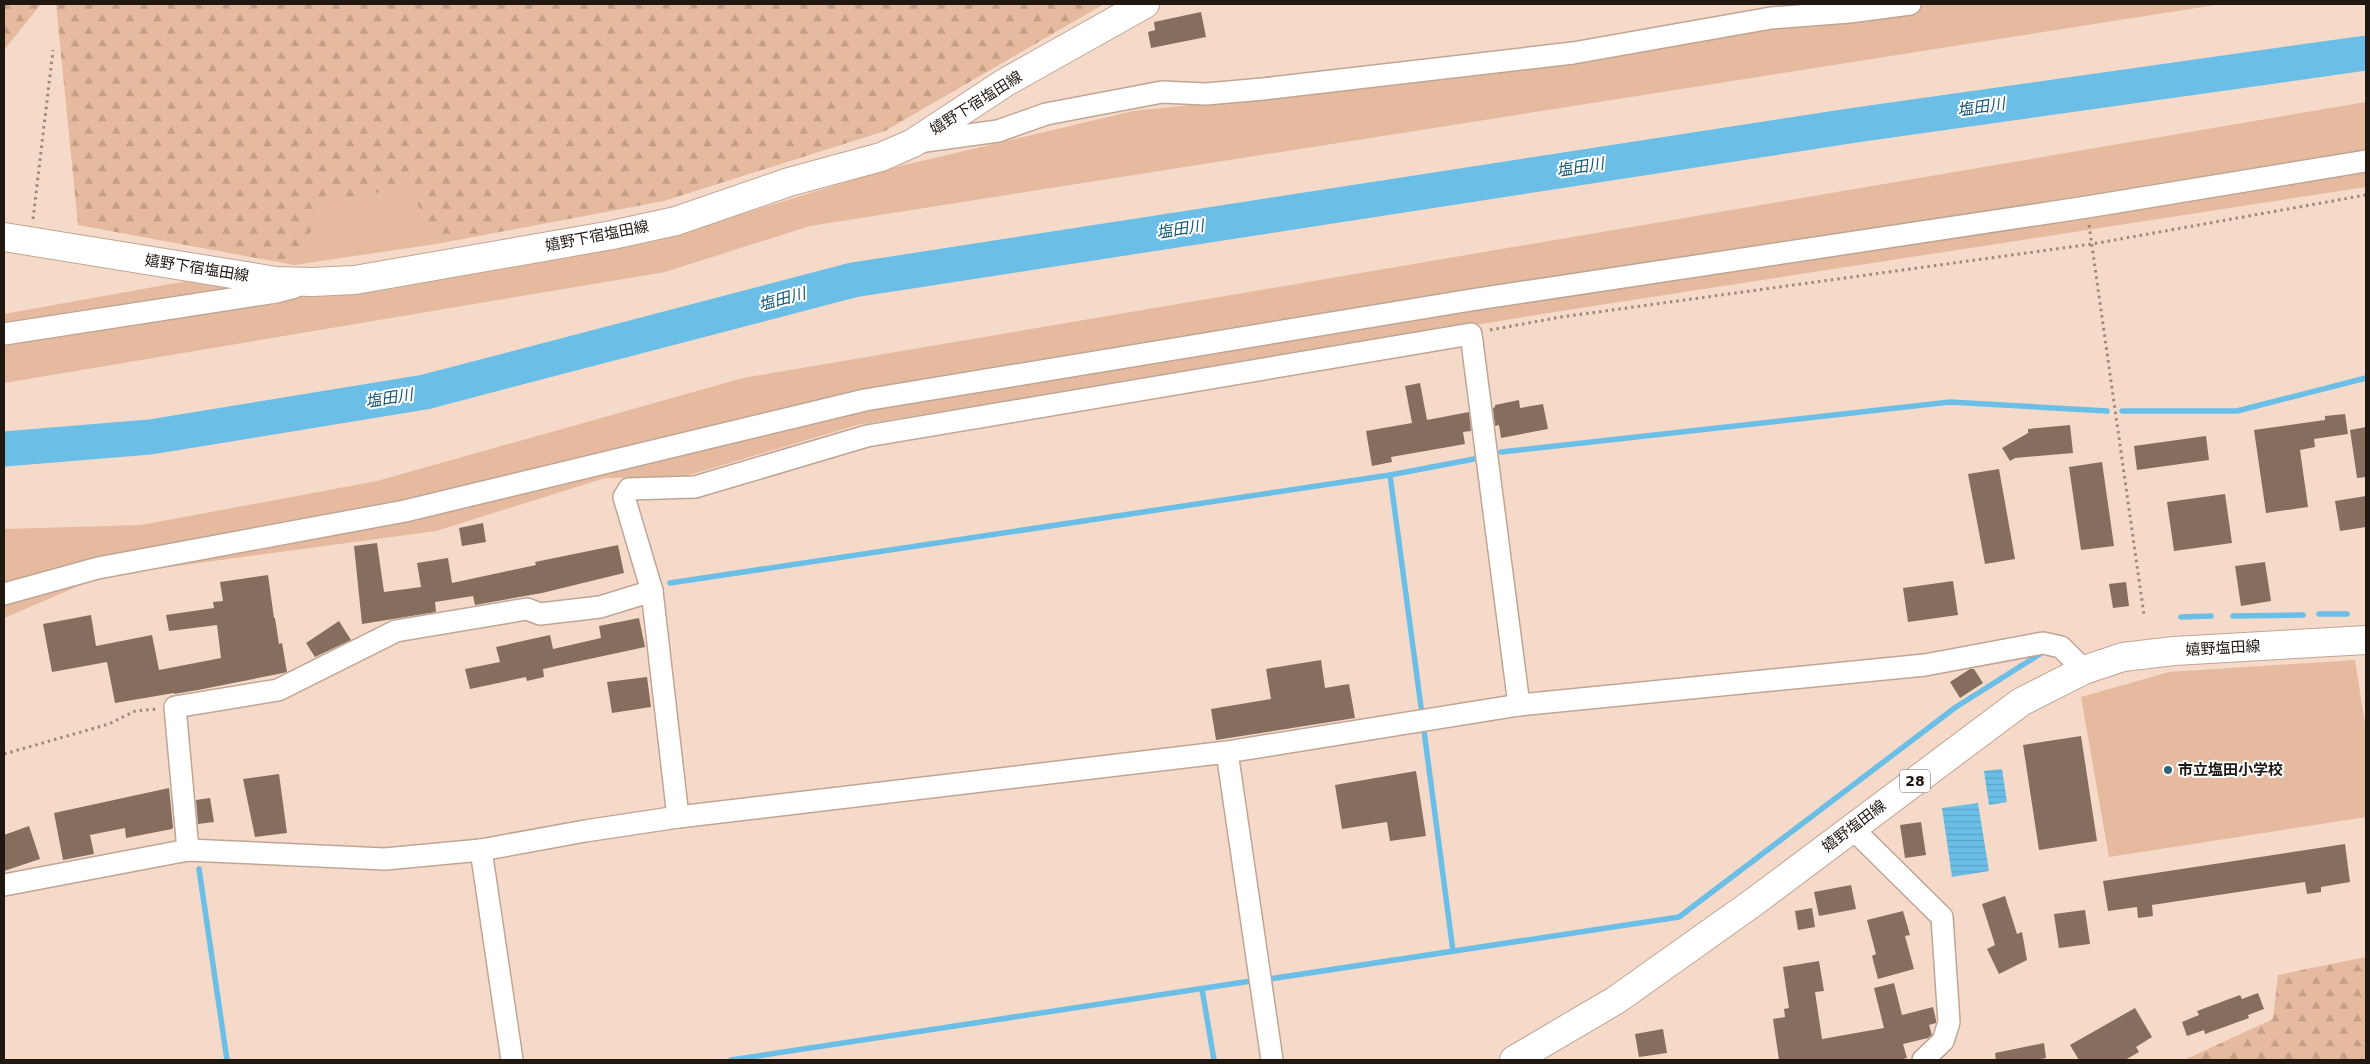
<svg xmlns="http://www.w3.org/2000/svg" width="2370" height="1064" font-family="'DejaVu Sans','Noto Sans JP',sans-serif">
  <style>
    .grass { fill: #e5ba9f }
    .forest { fill: url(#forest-firs) }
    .water { fill: url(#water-rules) }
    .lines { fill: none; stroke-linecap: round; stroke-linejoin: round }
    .stream { stroke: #6bbfe7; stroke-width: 5.5 }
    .river { stroke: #6bbfe7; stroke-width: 35 }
    .building { fill: #866e5e }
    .minor-casing { stroke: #c0a595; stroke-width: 24 }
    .major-casing { stroke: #c0a595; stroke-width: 30 }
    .path { stroke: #9d897c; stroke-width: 3; stroke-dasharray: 2.5 4; stroke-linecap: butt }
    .minor { stroke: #fff; stroke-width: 21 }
    .major { stroke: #fff; stroke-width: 28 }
    .poi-dot { fill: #2e6680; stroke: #fff; stroke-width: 2 }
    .labels { text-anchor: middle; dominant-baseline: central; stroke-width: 4; stroke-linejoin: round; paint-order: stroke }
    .shield { fill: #fff; stroke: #645d58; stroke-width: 1 }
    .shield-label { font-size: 14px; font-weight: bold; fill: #211711 }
    .street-label { font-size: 15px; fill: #211711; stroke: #fff }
    .poi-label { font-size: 15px; font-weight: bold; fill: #211711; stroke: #fff; text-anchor: start }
    .water-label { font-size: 16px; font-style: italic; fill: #155873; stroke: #fff }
  </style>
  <defs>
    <pattern id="forest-firs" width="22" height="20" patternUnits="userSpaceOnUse" patternTransform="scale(1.25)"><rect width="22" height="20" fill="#e5ba9f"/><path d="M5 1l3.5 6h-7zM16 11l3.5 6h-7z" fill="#c49f88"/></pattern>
    <pattern id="water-rules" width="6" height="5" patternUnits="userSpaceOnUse" patternTransform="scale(1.25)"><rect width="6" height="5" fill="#6bbfe7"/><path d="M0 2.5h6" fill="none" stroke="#5ca3c5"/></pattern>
  </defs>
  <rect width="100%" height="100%" fill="#f6dac9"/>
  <g class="grass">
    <polygon points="1852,4 2222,4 810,226 665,272 4,383 4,314 187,281 305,294 656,240 892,168 1133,111 1230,101 1262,77 1575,48"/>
    <polygon points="2366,102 2366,187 1561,311 857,425 683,477 605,478 436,531 102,576 4,618 4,529 141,525 377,481 743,378"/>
    <polygon points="409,186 436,244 294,265 325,204"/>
    <polygon points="2355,660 2366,730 2366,817 2109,857 2081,697 2169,672"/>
  </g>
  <g class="forest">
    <polygon points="4,4 41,4 4,50"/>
    <polygon points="56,4 1104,4 885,131 664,201 436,244 409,186 325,204 294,265 78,225"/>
    <polygon points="2366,957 2366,1060 2184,1060 2273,1019 2278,975"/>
  </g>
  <g class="water">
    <polygon points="2002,769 2007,802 1989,805 1984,771"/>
    <polygon points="1978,803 1989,871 1952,877 1942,808"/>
  </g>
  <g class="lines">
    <g class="stream">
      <polyline points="2122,411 2237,411 2366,378"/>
      <polyline points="1501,452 1950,402 2107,411"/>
      <polyline points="670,583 1390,475"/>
      <polyline points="2319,614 2347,614"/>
      <polyline points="2233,616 2303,615"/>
      <polyline points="2181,617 2211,616"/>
      <polyline points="1421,707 1390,475 1474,459"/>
      <polyline points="1424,731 1453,951"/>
      <polyline points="199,869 227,1060"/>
      <polyline points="1269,979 1679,917 1956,707 2040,654"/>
      <polyline points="1202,989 1214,1060"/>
      <polyline points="731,1060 1251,981"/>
    </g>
    <polyline class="river" points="4,449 150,437 425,392 853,280 1856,125 2366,53"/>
  </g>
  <g class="building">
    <polygon points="1201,12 1206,37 1151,48 1148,32 1155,30 1154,22"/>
    <polygon points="1420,383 1427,420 1469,412 1471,431 1463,432 1465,444 1391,457 1392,462 1372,466 1366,431 1412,423 1405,386"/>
    <polygon points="1519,400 1520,408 1543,404 1548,429 1501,438 1499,425 1495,426 1493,408 1495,407 1495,405"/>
    <polygon points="2345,414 2348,434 2314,439 2315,447 2300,450 2308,507 2266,513 2254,430 2325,420 2325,416"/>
    <polygon points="2070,425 2073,453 2015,458 2010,461 2002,448 2028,433 2028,429"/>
    <polygon points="2366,427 2366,477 2357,478 2350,430"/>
    <polygon points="2206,436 2209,460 2137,470 2134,446"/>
    <polygon points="2102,462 2114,546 2081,550 2069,467"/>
    <polygon points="1999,469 2015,559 1985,564 1968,474"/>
    <polygon points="2225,494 2232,543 2174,551 2167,502"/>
    <polygon points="2366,496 2366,527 2340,531 2335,501"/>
    <polygon points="483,523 486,542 462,546 459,528"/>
    <polygon points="377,543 384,592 421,587 417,563 448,558 452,583 536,565 535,562 618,545 624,573 542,593 475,605 473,596 435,602 436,612 362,624 354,546"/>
    <polygon points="2265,562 2271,601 2241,606 2235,566"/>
    <polygon points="268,575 274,618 275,618 279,644 282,643 287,672 283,673 198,690 174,694 174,693 115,703 107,662 52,672 43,624 91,615 96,646 152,635 159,670 221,658 217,625 169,631 166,615 214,608 213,602 223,601 220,582"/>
    <polygon points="1953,581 1958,615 1908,622 1903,588"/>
    <polygon points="2126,582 2129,606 2113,608 2109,584"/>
    <polygon points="639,618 645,647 543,669 544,677 527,681 526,677 470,689 465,669 500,662 496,647 550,635 553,649 601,638 599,626"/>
    <polygon points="339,621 351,640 315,657 306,643"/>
    <polygon points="1321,660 1325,688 1349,684 1355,718 1216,740 1211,709 1271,699 1266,669"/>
    <polygon points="1970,669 1974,669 1983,683 1960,698 1950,682"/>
    <polygon points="647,677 651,707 612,713 607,682"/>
    <polygon points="2081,736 2097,841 2039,850 2023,745"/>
    <polygon points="1416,771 1426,836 1390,841 1387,822 1342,829 1335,785"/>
    <polygon points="279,774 287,833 255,837 243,779"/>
    <polygon points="169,788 173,827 172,829 126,838 125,828 90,835 94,854 63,860 54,813"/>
    <polygon points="210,798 214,822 198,824 196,800"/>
    <polygon points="1921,822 1926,855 1905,858 1900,825"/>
    <polygon points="29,826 40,859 4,871 4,835"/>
    <polygon points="2345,844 2350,882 2321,887 2321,892 2307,894 2305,882 2152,905 2153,916 2138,918 2137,907 2108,911 2103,881"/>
    <polygon points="1851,885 1856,909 1819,916 1814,892"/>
    <polygon points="2005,896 2017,934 2022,932 2027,960 1999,974 1987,949 1995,945 1982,904"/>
    <polygon points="1812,908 1815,927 1798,930 1795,911"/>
    <polygon points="2085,910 2090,944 2059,948 2054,914"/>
    <polygon points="1903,911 1910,935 1905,936 1914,969 1878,979 1872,956 1876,954 1867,920"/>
    <polygon points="1819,961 1824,991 1815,992 1822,1039 1884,1028 1874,988 1894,983 1902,1015 1933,1007 1936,1020 1936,1023 1929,1025 1932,1035 1928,1038 1903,1044 1907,1058 1899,1060 1779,1060 1773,1019 1785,1017 1784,1009 1789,1008 1783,967"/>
    <polygon points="2258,993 2264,1009 2248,1015 2249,1018 2205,1034 2204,1030 2187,1036 2182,1022 2199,1015 2197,1011 2240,995 2242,999"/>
    <polygon points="2135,1008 2152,1037 2136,1047 2139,1052 2125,1060 2079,1060 2070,1045"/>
    <polygon points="1663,1029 1667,1053 1639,1057 1635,1034"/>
    <polygon points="2044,1043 2046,1058 2034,1060 1996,1060 1995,1053"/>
  </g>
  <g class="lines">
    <defs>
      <g id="minor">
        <polyline points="918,142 998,131 1046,114 1162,92 1206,94 1263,89 1573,53 1771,18 1849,12 1910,4"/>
        <polyline points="4,334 276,292 295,287"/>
        <polyline points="4,594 98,568 405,511 865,400 1471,300 2087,207 2366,161"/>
        <polyline points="1227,752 1272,1060"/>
        <polyline points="678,817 652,591 624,497 629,489 695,487 867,436 1471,334 1519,705"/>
        <polyline points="1852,828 1942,917 1949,1022 1943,1041 1923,1060"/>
        <polyline points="188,850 175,707 278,690 396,631 527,609 540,614 600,607 652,591"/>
        <polyline points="481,850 512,1060"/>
        <polyline points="4,885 188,850 385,859 481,850 585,831 678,817 1227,752 1519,705 1925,665 2043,643 2061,647 2084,670"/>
      </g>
      <g id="major">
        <polyline points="4,237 276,281 312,282 355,280 612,235 676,221 789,182 881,157 913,143 1006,82 1145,4"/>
        <polyline points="1514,1060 1616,1000 1754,902 2021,702 2084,670 2123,657 2174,651 2366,640"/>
      </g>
    </defs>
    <use href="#minor" class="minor-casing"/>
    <use href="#major" class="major-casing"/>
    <g class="path">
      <polyline points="33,219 53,50"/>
      <polyline points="2089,225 2144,615"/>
      <polyline points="1490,330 1561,317 2092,244 2366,195"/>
      <polyline points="4,754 109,724 135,711 157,709"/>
    </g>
    <use href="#minor" class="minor"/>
    <use href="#major" class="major"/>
  </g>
  <circle class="poi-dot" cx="2168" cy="770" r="5"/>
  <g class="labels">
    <rect class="shield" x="1900" y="769.5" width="30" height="23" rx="4"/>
    <g class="shield-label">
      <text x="1915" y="781">28</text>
    </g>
    <g class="street-label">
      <text transform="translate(976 103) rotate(-32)">嬉野下宿塩田線</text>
      <text transform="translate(597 236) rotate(-11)">嬉野下宿塩田線</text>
      <text transform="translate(197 268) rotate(9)">嬉野下宿塩田線</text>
      <text transform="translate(2223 648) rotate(-3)">嬉野塩田線</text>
      <text transform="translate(1854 826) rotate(-37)">嬉野塩田線</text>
    </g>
    <g class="poi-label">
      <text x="2178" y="770">市立塩田小学校</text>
    </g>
    <g class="water-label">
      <text transform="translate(1981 107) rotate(-8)">塩田川</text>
      <text transform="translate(1580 167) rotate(-9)">塩田川</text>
      <text transform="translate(1180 229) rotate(-9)">塩田川</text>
      <text transform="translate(782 299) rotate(-15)">塩田川</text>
      <text transform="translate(389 398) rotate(-9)">塩田川</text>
    </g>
  </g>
  <rect width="2370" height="1064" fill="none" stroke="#211711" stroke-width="10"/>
</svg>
